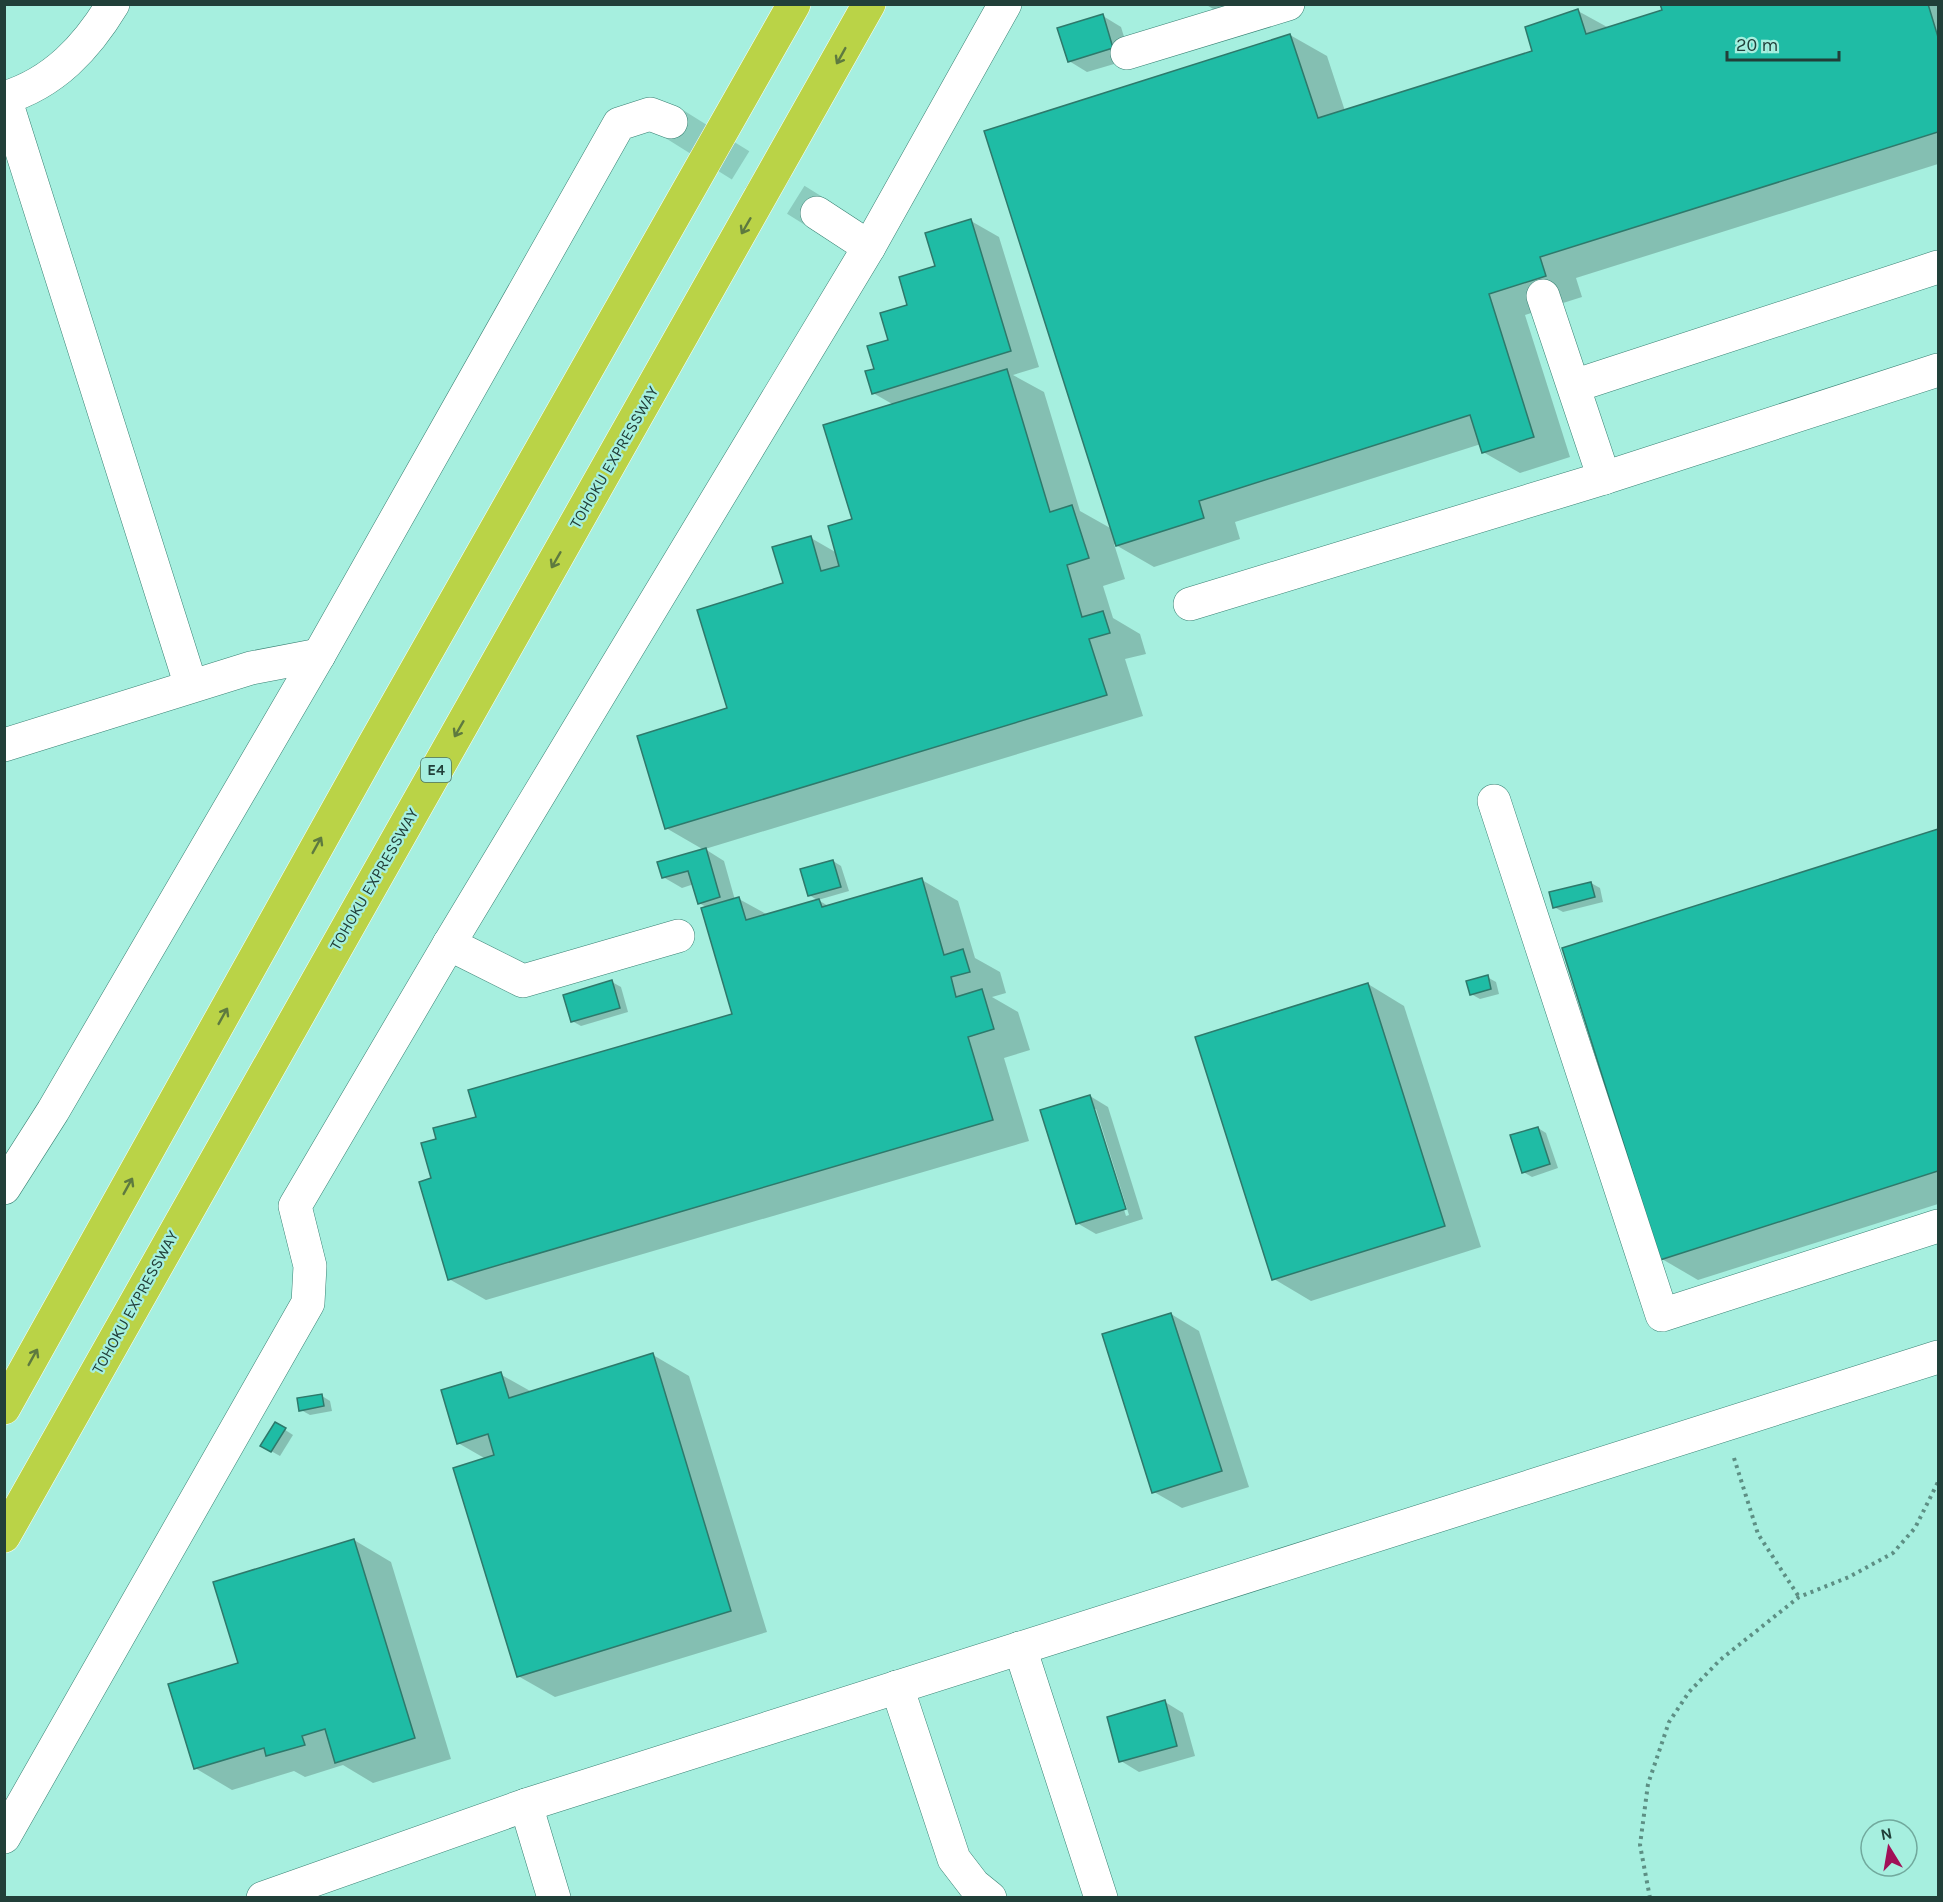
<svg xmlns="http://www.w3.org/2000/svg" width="1943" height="1902" font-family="Karla,sans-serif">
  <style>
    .shadow { fill: #0003; fill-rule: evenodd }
    .building { fill: #1fbca5; stroke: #2e796b; stroke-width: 1.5 }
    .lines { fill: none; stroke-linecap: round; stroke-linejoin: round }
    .minor-tunnel { stroke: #8bccbe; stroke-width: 33; stroke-dasharray: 33 16; stroke-linecap: butt }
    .minor-casing { stroke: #388173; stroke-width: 34 }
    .highway-casing { stroke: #fff; stroke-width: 34 }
    .path { stroke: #5d8f84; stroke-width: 4; stroke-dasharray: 3 4.5; stroke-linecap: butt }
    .minor { stroke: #fff; stroke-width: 33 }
    .highway { stroke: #bad347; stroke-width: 33 }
    .oneway { stroke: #5e7a3f }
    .labels { text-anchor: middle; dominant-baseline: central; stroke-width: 4.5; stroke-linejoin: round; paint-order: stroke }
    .shield { fill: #a6efdf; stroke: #49746b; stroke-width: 1.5 }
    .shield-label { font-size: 15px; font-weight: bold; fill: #213f39 }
    .street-label { font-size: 16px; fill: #213f39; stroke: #a6efdf }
  </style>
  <rect width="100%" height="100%" fill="#a6efdf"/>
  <g class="shadow">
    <polygon points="1205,4 1263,4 1223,15"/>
    <polygon points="1661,4 1938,4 1938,164 1576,278 1582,297 1525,315 1570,457 1520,473 1483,452 1481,444 1235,522 1240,539 1154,567 1114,544 1125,579 1103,586 1113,618 1140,634 1146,654 1125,659 1143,716 705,849 724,861 735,900 739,899 768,915 819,901 809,895 833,861 841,866 849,891 818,900 830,907 922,880 958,901 975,958 1000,972 1006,993 992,997 1018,1012 1030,1050 1004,1058 1029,1141 486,1300 449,1279 432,1179 438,1140 478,1118 734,1015 708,908 699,903 694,884 682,888 663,877 704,850 666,828 728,709 785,584 811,538 837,553 853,520 894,405 873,393 876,370 909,306 971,221 999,237 1039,367 1013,375 1044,392 1080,511 1112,529 1290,35 1327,56 1345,111 1534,52 1578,11 1609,28 1663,11"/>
    <polygon points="1103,16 1121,27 1131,59 1087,72 1069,61"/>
    <polygon points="1938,831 1938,1204 1698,1280 1662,1259 1564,949"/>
    <polygon points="1591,883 1600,888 1603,902 1563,912 1554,907"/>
    <polygon points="1487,977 1496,982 1499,994 1480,999 1471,994"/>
    <polygon points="612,982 621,987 628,1012 581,1026 572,1021"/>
    <polygon points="1368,984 1404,1006 1481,1247 1311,1301 1274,1279"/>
    <path d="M1090,1096l18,11 35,112 -47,15 -19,-11zM1093,1109h3l33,106 -3,1z"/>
    <polygon points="1538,1128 1546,1133 1558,1168 1532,1177 1523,1172"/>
    <polygon points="1171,1314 1199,1331 1249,1487 1182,1508 1154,1492"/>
    <polygon points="653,1355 689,1376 767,1632 555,1697 518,1676 486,1459 458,1443 500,1374 532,1392"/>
    <polygon points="322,1396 330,1401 332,1411 310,1415 301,1410"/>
    <polygon points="276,1424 293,1435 280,1456 262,1446"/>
    <polygon points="354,1540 391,1562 451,1759 373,1783 343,1765 305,1777 294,1771 232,1790 195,1768 240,1664"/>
    <polygon points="1165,1702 1183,1713 1195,1756 1139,1772 1121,1761"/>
  </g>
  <g class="building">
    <polygon points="1660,4 1928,4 1938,37 1938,132 1540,257 1546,276 1489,294 1534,437 1482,453 1470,415 1199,501 1204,518 1116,546 984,131 1290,34 1318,118 1532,51 1525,27 1578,9 1586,34 1662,10"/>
    <polygon points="1103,14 1113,48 1068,62 1057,28"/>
    <polygon points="971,219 1011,351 872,394 865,371 874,369 867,346 888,340 880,313 907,305 899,277 935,266 925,233"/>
    <polygon points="1007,369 1050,512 1072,505 1089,558 1067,565 1082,617 1103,611 1110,633 1089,639 1107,695 665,829 637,736 727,708 697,610 783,583 772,547 811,536 821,571 839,566 828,526 852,519 823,425"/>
    <polygon points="1938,829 1938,1171 1660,1260 1562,948"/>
    <polygon points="706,848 720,897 698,904 688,871 662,878 657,862"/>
    <polygon points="833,860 841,887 808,896 800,869"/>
    <polygon points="922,878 944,955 963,949 970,972 951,977 956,997 982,989 994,1029 968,1037 993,1120 448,1280 419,1182 431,1178 421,1143 436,1139 433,1128 476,1117 468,1090 732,1014 701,908 739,897 746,920 819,899 822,907"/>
    <polygon points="1591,882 1595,897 1553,908 1549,892"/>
    <polygon points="1488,975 1491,989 1470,995 1466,981"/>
    <polygon points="612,980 620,1008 571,1022 563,995"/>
    <polygon points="1368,983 1445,1226 1272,1280 1195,1037"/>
    <polygon points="1090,1095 1126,1209 1076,1224 1040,1110"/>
    <polygon points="1538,1127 1550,1164 1522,1173 1510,1135"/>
    <polygon points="1171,1313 1222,1471 1152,1493 1102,1334"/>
    <polygon points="653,1353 731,1611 517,1677 453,1468 494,1455 488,1434 457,1444 441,1390 501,1372 509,1398"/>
    <polygon points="322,1394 324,1406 299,1411 297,1398"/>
    <polygon points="275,1422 286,1428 271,1452 260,1446"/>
    <polygon points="354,1539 415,1738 335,1763 325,1729 302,1736 305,1745 266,1756 264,1748 194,1769 168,1684 238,1663 213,1582"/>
    <polygon points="1165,1700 1177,1746 1119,1762 1107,1717"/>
  </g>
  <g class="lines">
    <polyline class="minor-tunnel" points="671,122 817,213"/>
    <defs>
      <g id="minor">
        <polyline points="1127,53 1288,4"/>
        <path d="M4,98c50,-15 83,-51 109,-94"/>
        <polyline points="5,98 191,686"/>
        <polyline points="817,213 869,247"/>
        <polyline points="1543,296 1604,478"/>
        <polyline points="1574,386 1938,267"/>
        <polyline points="1190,604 1604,478 1938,370"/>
        <polyline points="4,745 251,668 319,655"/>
        <polyline points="1494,801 1662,1315 1938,1226"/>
        <polyline points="449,944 523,981 678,936"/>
        <polyline points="4,1188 53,1111 319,655 619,124 650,114 671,122"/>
        <polyline points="1020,1648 1101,1898"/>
        <polyline points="897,1687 954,1859 974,1885 990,1898"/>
        <polyline points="526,1805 554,1898"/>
        <polyline points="4,1837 308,1303 310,1266 295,1206 449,944 869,247 1005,4"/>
        <polyline points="263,1898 526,1805 1938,1357"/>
      </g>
      <g id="highway">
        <polyline points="4,1408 372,748 794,4"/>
        <polyline points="4,1536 869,4"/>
      </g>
    </defs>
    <use href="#minor" class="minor-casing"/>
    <use href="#highway" class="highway-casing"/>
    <g class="path">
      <polyline points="1734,1458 1758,1534 1799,1597"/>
      <polyline points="1650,1898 1640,1845 1648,1784 1669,1722 1689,1692 1720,1660 1799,1597 1849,1577 1893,1553 1915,1528 1938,1482"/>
    </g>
    <use href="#minor" class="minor"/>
    <use href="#highway" class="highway"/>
  </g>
  <defs><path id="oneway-shaft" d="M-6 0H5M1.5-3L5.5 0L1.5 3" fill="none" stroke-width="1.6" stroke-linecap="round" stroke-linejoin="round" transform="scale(1.5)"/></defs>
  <g class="oneway">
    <use href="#oneway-shaft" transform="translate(841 56) rotate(119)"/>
    <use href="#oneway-shaft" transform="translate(746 226) rotate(120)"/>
    <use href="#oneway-shaft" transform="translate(556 560) rotate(120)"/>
    <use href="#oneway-shaft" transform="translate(459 729) rotate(120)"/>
    <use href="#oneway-shaft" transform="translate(317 845) rotate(-61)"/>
    <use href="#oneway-shaft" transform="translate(223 1016) rotate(-61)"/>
    <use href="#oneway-shaft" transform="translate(128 1186) rotate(-61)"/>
    <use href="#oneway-shaft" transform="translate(33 1357) rotate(-61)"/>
  </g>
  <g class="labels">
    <rect class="shield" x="421" y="758" width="30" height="24" rx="4.5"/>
    <g class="shield-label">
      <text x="436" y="770">E4</text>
    </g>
    <g class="street-label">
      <text transform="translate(614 457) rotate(-60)">TOHOKU EXPRESSWAY</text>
      <text transform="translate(374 879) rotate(-60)">TOHOKU EXPRESSWAY</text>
      <text transform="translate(135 1302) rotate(-61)">TOHOKU EXPRESSWAY</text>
    </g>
  </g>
  <rect width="1943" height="1902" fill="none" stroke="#213f39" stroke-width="12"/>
  <g transform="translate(1889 1848) rotate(349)"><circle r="28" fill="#a6efdf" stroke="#71a99d" stroke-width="1.5"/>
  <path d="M0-4.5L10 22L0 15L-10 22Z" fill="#a11057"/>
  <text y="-9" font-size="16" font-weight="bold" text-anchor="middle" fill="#213f39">N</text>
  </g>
  <path d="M1727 51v9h112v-9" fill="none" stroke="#213f39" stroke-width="3"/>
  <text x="1736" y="51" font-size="18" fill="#213f39" stroke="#a6efdf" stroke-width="4.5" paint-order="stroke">20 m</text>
</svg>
